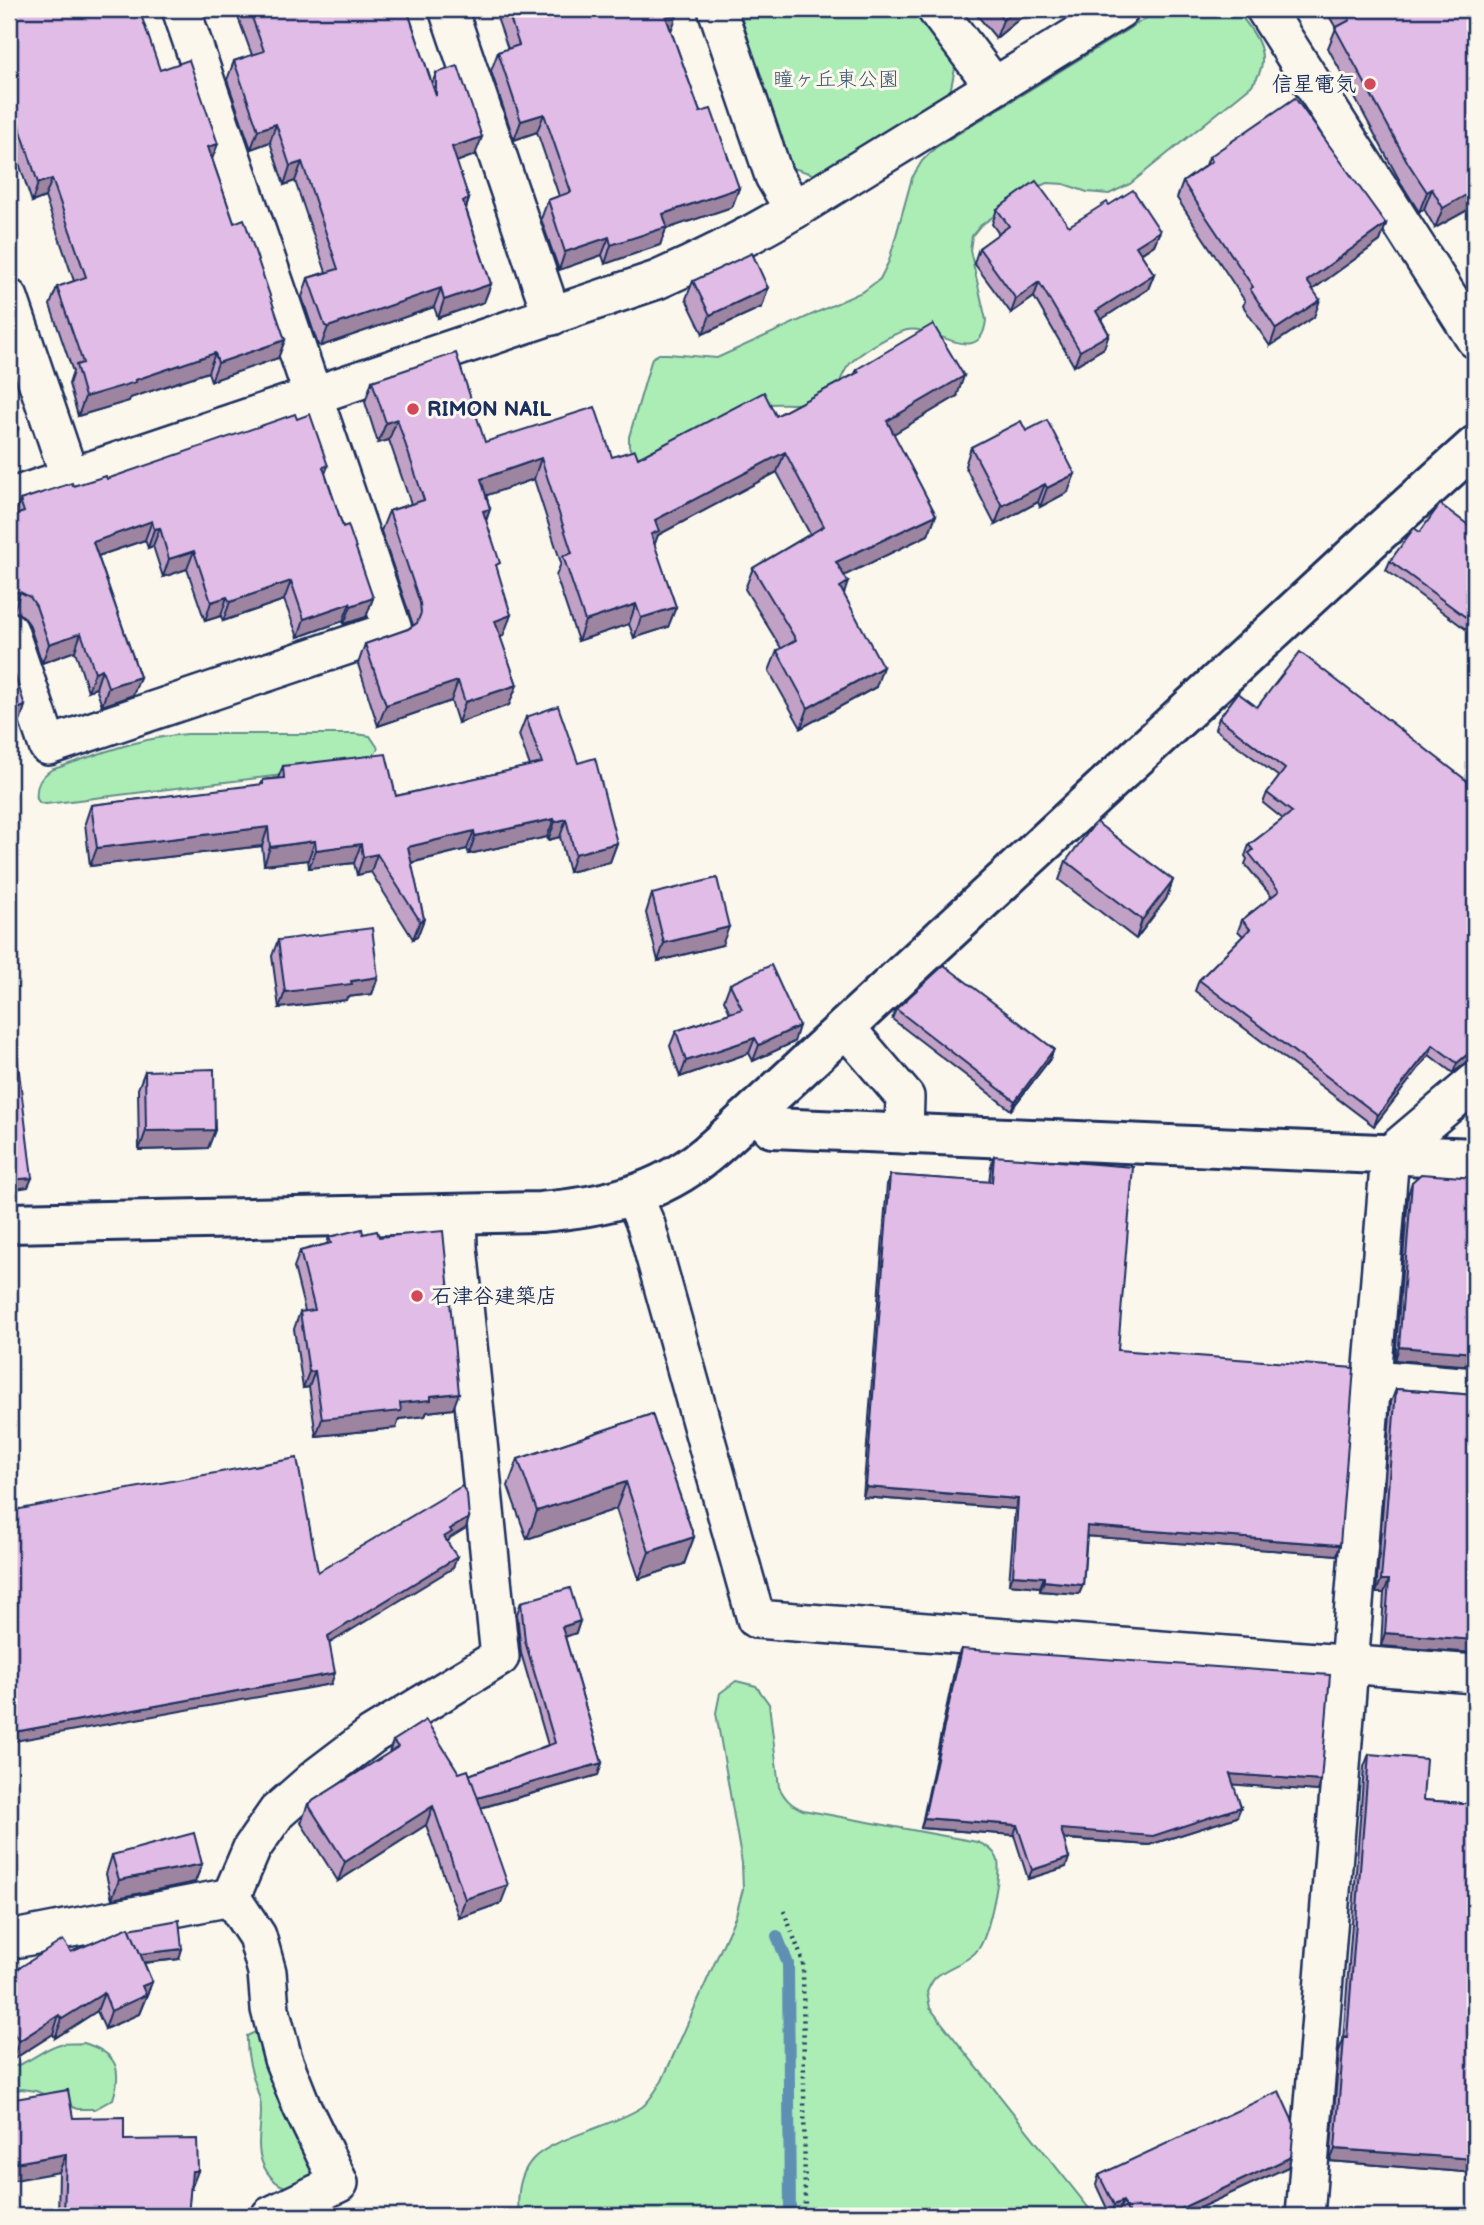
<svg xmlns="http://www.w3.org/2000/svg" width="1484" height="2225" font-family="'Balsamiq Sans','Klee One',sans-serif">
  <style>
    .green { fill: #acedb6; stroke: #648e8a; stroke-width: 2 }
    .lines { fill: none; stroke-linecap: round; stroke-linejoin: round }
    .stream { stroke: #5e90b3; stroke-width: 12 }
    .street-casing { stroke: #1b2f5e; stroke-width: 42 }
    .secondary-casing { stroke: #1b2f5e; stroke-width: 44 }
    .path { stroke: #1b2f5e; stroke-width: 4.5; stroke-dasharray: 2 5; stroke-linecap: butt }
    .street { stroke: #fbf7ec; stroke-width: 37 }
    .secondary { stroke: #fbf7ec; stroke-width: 38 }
    .wall { fill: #c1a2c6; stroke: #1b2f5e; stroke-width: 2 }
    .shaded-wall { fill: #9d84a1; stroke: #1b2f5e; stroke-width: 2 }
    .building { fill: #e0bce6; stroke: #1b2f5e; stroke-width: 2 }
    .poi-dot { fill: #d1495b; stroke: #fbf7ec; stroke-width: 2.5 }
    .labels { text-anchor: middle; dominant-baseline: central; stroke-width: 6; stroke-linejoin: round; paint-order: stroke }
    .park-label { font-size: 21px; fill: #385570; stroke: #fbf7ec }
    .poi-label { font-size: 21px; font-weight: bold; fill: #1b2f5e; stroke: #fbf7ec; text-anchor: start }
  </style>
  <rect width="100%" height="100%" fill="#fbf7ec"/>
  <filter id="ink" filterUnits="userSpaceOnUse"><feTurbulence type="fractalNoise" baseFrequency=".0143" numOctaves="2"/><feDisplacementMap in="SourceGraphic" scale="14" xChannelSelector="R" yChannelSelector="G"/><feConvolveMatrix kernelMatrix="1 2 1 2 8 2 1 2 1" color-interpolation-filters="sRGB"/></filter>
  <g filter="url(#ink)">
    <g class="green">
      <polygon points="736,9 913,9 956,64 950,92 815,175 790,167"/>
      <path d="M1161,9h74c21,24 40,50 16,77l-121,98 -21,10 -22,-2 -23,-8 -16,-1 -15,5 -53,38 -8,10 -2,14 16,70c-5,50 -53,4 -79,10 -16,4 -49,23 -59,36 -10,14 -9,31 -29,36 -17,4 -44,0 -64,3l-112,54 -10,-3 -4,-10v-9l23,-79 7,-4h9l49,4 147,-67 16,-12 9,-18 23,-83 10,-17 13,-13z"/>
      <path d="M188,734h168l14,2 8,12 -7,13 -15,5 -310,38 -6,-1 -3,-4c-2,-14 4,-22 14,-29 45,-15 89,-33 137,-36z"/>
      <path d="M736,1681l20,5 13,18 10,83c6,12 12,18 24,23l174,32c9,3 16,7 20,16 6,13 -9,77 -18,90 -10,15 -32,18 -44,30 -4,4 -6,10 -8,14l3,16 165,208h-576c-2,-19 0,-42 14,-57 21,-22 79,-32 109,-52 8,-6 14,-18 20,-26l74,-166 7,-26 -1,-26 -26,-150 4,-20z"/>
      <path d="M255,2032l10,3 52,137c-6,11 -13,16 -26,16 -16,-1 -28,-18 -31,-33 -4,-18 4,-37 0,-55 -6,-22 -14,-40 -13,-64z"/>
      <path d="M84,2043c32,10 39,25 29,56l-18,10h-18l-41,-18 -14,-2 -13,2v-27l3,3c18,-4 30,-18 48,-23 7,-1 17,0 24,-1z"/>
    </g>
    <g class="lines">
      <polyline class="stream" points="777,1936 788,1964 790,2216"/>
      <defs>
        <g id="street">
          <polyline points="448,9 552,316"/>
          <polyline points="717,9 774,176 794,210"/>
          <polyline points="936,9 994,86"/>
          <polyline points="1265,9 1475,339"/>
          <polyline points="9,298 70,478"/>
          <path d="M9,498l648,-218c48,-21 93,-44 137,-70l326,-201"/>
          <polyline points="9,631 48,746 393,630 181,9"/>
          <polyline points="845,1027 905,1097 904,1134"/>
          <polyline points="633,1195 646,1225 756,1619 1475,1674"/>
          <polyline points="1371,1379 1475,1387"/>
          <polyline points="231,1897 257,1936 267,1972 270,2009 283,2059 302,2107 339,2183 270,2216"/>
          <polyline points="9,1940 231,1897 252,1848 277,1812 318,1776 372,1735 500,1657 458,1247 457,1214"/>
          <polyline points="1305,2216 1390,1154 1475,1082"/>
        </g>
        <g id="secondary">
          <polyline points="756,1110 772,1128 1475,1158"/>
          <path d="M9,1223l531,-11c61,-5 118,-17 167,-58 17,-14 32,-29 49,-44l618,-573 101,-91"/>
        </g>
      </defs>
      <use href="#street" class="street-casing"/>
      <use href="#secondary" class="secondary-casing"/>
      <polyline class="path" points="784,1911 803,1962 805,2216"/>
      <use href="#street" class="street"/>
      <use href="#secondary" class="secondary"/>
    </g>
    <g class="wall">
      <polygon points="9,9 160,70 212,159 234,223 285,340 278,358 211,381 208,372 130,398 129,401 78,416 69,384 73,372 50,305 57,287 74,281 45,197 32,202 9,133"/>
      <polygon points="235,9 407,9 432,84 436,73 475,155 456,162 469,199 466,209 491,284 484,302 438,318 434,307 321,346 318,345 302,297 308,278 326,272 295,181 284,185 270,142 251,149 227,80 234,61 252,55"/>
      <polygon points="494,9 677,9 671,31 700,112 739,188 732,207 666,229 660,245 605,264 602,255 559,270 541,219 548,200 559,196 537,132 514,140 491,71 498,52 508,49"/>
      <polygon points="972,9 1045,9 1034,17 1029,11 996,38"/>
      <polygon points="1325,9 1475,9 1475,206 1435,228 1424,209 1419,212 1401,183 1328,48 1336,28"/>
      <polygon points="1209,157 1386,224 1380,241 1313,289 1314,317 1270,346 1243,306 1245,301 1177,198 1183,182 1206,165"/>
      <polygon points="1109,205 1160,231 1154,245 1141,254 1154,274 1148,289 1101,319 1109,334 1104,348 1074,366 1034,297 1011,313 974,263 979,248 999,234 992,224 997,209 1069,226"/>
      <polygon points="693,281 768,288 762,307 703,334 686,299"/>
      <polygon points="857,369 957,396 893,434 936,515 928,535 844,575 844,595 876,687 801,728 769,671 777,651 781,648 745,589 753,568 810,534 777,472 658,535 654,545 676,607 668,627 634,638 629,624 578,641 556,576 561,563 534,479 486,495 490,509 486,521 497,571 503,636 500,637 517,685 509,705 458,723 451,701 378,726 358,664 365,644 408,629 413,625 381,531 389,511 411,504 389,440 378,443 365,402 372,381 485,442 612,457 638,458 776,416 855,374"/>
      <polygon points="297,419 328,466 325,474 343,527 373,598 366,617 344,624 343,621 298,637 284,600 223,621 221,616 205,621 187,569 163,577 153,546 148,548 145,540 98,556 140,677 133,695 102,706 96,688 88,691 75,651 42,663 29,624 23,616 14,611 15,515 20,500 73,486 107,479"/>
      <polygon points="1026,431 1068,492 1040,507 1038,502 995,525 965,466 971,447"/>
      <polygon points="1475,530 1475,636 1386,570 1390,561 1420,532"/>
      <polygon points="1238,693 1475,1056 1453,1073 1429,1055 1374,1126 1195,991 1199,980 1243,936 1238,931 1242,920 1272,897 1245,864 1247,859 1245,856 1249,845 1283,819 1263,803 1267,793 1279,777 1215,729 1219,718"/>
      <polygon points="526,717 578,763 617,843 610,862 569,872 560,837 548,840 547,837 469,854 467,849 411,863 424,919 417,937 413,939 371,872 357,875 354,863 309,868 308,860 264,865 262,846 90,866 85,823 91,805 261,785 263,780 278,778 283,766 396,796 530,766 519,735"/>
      <polygon points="1066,861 1173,880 1166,899 1136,939 1059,880"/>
      <polygon points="652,894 722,945 658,961 646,913"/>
      <polygon points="278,940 378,977 372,994 347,997 346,1000 279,1008 272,956"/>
      <polygon points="730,984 794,1042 753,1061 749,1053 680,1077 670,1046 676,1031 730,1013 724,1000"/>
      <polygon points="896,1009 1054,1049 1050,1059 1011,1110 892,1019"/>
      <polygon points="145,1071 215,1130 208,1148 139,1150 138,1089"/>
      <polygon points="994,1156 1118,1350 1340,1545 1337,1555 1087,1536 1083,1585 1079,1594 1040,1591 1040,1587 1009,1584 1015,1509 863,1497 887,1184 890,1175 989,1182 991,1166"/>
      <polygon points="1475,1178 1475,1366 1395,1360 1408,1195 1412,1182"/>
      <polygon points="363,1234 379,1237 453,1409 427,1412 425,1416 399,1419 396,1428 316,1436 309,1387 303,1388 294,1329 300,1312 305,1311 294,1267 300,1251 327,1244 329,1237"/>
      <polygon points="1396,1389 1475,1395 1381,1646 1384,1593 1376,1593 1391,1402"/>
      <polygon points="652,1414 694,1537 684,1564 639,1579 616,1509 527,1539 508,1486 518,1459"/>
      <polygon points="521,1602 580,1621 576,1633 565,1637 602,1763 598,1775 481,1808 501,1903 459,1918 426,1825 338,1881 301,1823 308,1804 389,1753 393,1741 459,1773 469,1775 548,1745 521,1653 517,1614"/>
      <polygon points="961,1649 1318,1791 1233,1784 1237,1817 1149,1845 1064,1839 1066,1867 1028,1879 1014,1835 921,1828 957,1658"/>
      <polygon points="1369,1754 1423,1800 1475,1804 1475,2173 1330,2161 1339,2051 1343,2040 1364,1767"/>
      <polygon points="112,1855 202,1864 195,1882 112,1899 106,1874"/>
      <polygon points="129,1929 179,1959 144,1963 152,1982 139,2014 105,2029 97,2011 55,2038 53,2034 12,2060 9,2055 9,1966 16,1970 71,1952"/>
      <polygon points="73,2118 124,2140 191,2189 190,2189 188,2216 58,2216 59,2172"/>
      <polygon points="1291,2157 1288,2167 1182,2216 1122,2216 1119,2211 1110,2215 1096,2185 1099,2175"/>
    </g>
    <g class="shaded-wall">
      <polygon points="1016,9 1030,9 1029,11 996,38 1003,20"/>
      <polygon points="1037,9 1045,9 1034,17"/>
      <polygon points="678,13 671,31 666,17"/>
      <polygon points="544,114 537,132 514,140 521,121"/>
      <polygon points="276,124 270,142 251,149 258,130"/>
      <polygon points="482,137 475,155 445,166 452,147"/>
      <polygon points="218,144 211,162 208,147"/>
      <polygon points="302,162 295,181 284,185 290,166"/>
      <polygon points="52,179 45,197 32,202 38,183"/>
      <polygon points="1475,185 1475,206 1435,228 1443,208"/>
      <polygon points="739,188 732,207 666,229 660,245 605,264 611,245 663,214"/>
      <polygon points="1432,189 1424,209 1419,212 1427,192"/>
      <polygon points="469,199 462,218 463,201"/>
      <polygon points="1386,224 1380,241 1301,298 1307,281"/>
      <polygon points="1160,231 1154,245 1131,260 1136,246"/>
      <polygon points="609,237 602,255 559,270 565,252"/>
      <polygon points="1154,274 1148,289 1091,326 1096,311"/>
      <polygon points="1039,282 1034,297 1011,313 1016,299"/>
      <polygon points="491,284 484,302 438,318 444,300"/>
      <polygon points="441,288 434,307 321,346 328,327"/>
      <polygon points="768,288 762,307 703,334 710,315"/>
      <polygon points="1320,300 1314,317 1270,346 1276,329"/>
      <polygon points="1109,334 1104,348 1074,366 1080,351"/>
      <polygon points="285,340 278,358 211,381 218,363"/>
      <polygon points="215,353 208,372 130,398 129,401 78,416 85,397"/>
      <polygon points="964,376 957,396 880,442 887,421"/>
      <polygon points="397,419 389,440 378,443 386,423"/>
      <polygon points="18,429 11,448 9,449 9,432"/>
      <polygon points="785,452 777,472 658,535 652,552 643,555 655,520"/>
      <polygon points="541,458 534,479 473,500 481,479"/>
      <polygon points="1075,474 1068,492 1040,507 1047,488"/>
      <polygon points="1045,484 1038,502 995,525 1002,506"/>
      <polygon points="490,509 483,529 483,511"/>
      <polygon points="936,515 928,535 829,583 836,562"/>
      <polygon points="152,521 145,540 86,560 93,542"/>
      <polygon points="160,528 153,546 148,548 154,529"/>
      <polygon points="194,551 187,569 163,577 169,559"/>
      <polygon points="291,581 284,600 223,621 230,602"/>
      <polygon points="848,582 841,603 840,587"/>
      <polygon points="10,592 20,592 14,611 9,611 9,593"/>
      <polygon points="227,597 221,616 205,621 211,602"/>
      <polygon points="373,598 366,617 344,624 351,606"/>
      <polygon points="350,603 343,621 298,637 304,619"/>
      <polygon points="636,604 629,624 578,641 585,621"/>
      <polygon points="676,607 668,627 634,638 641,618"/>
      <polygon points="511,615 503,636 487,641 495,621"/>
      <polygon points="81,633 75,651 42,663 49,644"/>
      <polygon points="883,667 876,687 801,728 808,708"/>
      <polygon points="102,669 96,688 88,691 95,672"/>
      <polygon points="140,677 133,695 102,706 108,687"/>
      <polygon points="458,681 451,701 378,726 386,705"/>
      <polygon points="517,685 509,705 458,723 465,702"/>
      <polygon points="25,706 19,725 9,728 9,712"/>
      <polygon points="554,819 547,837 469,854 475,836"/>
      <polygon points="566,819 560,837 548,840 555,822"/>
      <polygon points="268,827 262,846 90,866 97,848"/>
      <polygon points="474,831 467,849 401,865 408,847"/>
      <polygon points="315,841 308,860 264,865 270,847"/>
      <polygon points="617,843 610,862 569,872 575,854"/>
      <polygon points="361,844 354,863 309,868 316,850"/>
      <polygon points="377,854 371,872 357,875 363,857"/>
      <polygon points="1173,880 1166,899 1136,939 1142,920"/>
      <polygon points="424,919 417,937 413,939 420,921"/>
      <polygon points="729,927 722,945 658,961 664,943"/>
      <polygon points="378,977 372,994 347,997 346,1000 279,1008 285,992"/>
      <polygon points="799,1026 794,1042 753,1061 759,1045"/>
      <polygon points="755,1038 749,1053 680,1077 686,1061"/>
      <polygon points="1433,1045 1429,1055 1374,1126 1378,1115"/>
      <polygon points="1475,1048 1475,1056 1453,1073 1457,1063"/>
      <polygon points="1054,1049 1050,1059 1011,1110 1015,1101"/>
      <polygon points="215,1130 208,1148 139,1150 146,1131"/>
      <polygon points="32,1178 28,1187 9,1190 9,1180"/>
      <polygon points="1399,1347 1475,1353 1475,1366 1395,1360"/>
      <polygon points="315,1371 309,1387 303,1388 309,1372"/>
      <polygon points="459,1393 453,1409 427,1412 425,1416 399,1419 396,1428 316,1436 322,1419 431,1396"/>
      <polygon points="626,1482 616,1509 527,1539 537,1511"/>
      <polygon points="866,1487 1018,1499 1015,1509 863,1497"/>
      <polygon points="469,1518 466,1528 450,1538 448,1542 444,1537 450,1529"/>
      <polygon points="1087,1526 1340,1545 1337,1555 1084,1536"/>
      <polygon points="694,1537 684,1564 639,1579 649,1552"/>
      <polygon points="457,1557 453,1568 325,1646 328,1636"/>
      <polygon points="1013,1575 1044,1577 1040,1587 1009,1584"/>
      <polygon points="1381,1580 1389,1580 1384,1593 1376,1593"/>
      <polygon points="1044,1581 1083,1585 1079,1594 1040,1591"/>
      <polygon points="580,1621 576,1633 558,1639 562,1627"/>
      <polygon points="1385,1633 1475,1640 1475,1653 1381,1646"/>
      <polygon points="335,1673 331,1684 9,1742 9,1733"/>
      <polygon points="602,1763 598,1775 469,1811 473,1799"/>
      <polygon points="1230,1774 1321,1781 1318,1791 1227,1784"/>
      <polygon points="433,1806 426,1825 338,1881 345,1862"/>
      <polygon points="1241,1807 1237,1817 1149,1845 1058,1838 1061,1829"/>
      <polygon points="924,1818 1017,1825 1014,1835 921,1828"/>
      <polygon points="1069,1858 1066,1867 1028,1879 1032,1870"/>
      <polygon points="202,1864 195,1882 112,1899 119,1880"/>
      <polygon points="508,1885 501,1903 459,1918 465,1899"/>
      <polygon points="182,1949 179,1959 130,1964 134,1954"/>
      <polygon points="152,1982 139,2014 105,2029 111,2011 142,1986"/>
      <polygon points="104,1993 97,2011 55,2038 62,2019"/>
      <polygon points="59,2015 53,2034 12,2060 19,2041"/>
      <polygon points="1335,2149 1475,2159 1475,2173 1330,2161"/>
      <polygon points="66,2154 59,2172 9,2181 9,2164"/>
      <polygon points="1291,2157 1288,2167 1182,2216 1165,2216"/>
      <polygon points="192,2171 198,2171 191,2189 185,2189"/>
      <polygon points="1123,2201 1119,2211 1110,2215 1114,2205"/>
    </g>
    <g class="building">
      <polygon points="9,9 139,9 160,70 189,60 218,144 208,147 234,223 244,219 285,340 218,363 215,353 135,380 136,382 85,397 76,365 83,363 57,287 86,277 52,179 38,183 9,94"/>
      <polygon points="249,9 407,9 436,96 436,73 458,66 482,137 452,147 469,199 463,201 491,284 444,300 441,288 328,327 325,326 308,278 338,269 302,162 290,166 276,124 258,130 234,61 264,51"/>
      <polygon points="507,9 677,9 678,13 666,17 700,112 711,109 739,188 663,214 667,227 611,245 609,237 565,252 548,200 571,192 544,114 521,121 498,52 519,45"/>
      <polygon points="994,9 1016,9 1003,20"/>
      <polygon points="1344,9 1475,9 1475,190 1443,208 1432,189 1427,192 1408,163 1335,28 1350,20"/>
      <polygon points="1295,98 1386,224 1307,281 1320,300 1276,329 1250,289 1253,287 1183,182 1212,161 1209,157"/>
      <polygon points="1036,181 1069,226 1107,202 1109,205 1133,190 1160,231 1136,246 1154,274 1096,311 1109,334 1080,351 1039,282 1016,299 979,248 1009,226 997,209"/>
      <polygon points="752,253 768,288 710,315 693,281"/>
      <polygon points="933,324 964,376 887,421 936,515 836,562 848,582 840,587 883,667 808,708 777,651 796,640 753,568 824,526 785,452 655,520 659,531 651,534 676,607 641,618 636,604 585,621 563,556 572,553 541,458 481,479 490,509 483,511 500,563 496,565 511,615 495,621 517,685 465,702 458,681 386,705 365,644 408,629 417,623 421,613 420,603 389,511 424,500 397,419 386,423 372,381 456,353 485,442 595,407 612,457 635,450 638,458 764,392 776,416 859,372 857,369"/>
      <polygon points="9,403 18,429 9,432"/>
      <polygon points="295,414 297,419 310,414 328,466 323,467 343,527 348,525 373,598 351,606 350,603 304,619 291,581 230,602 227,597 211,602 194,551 169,559 160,528 154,529 152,521 93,542 140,677 108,687 102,669 95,672 81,633 49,644 36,606 30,597 20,592 9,593 9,517 24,512 20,500 72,483 73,486 106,476 107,479"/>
      <polygon points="1047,420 1075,474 1047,488 1045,484 1002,506 971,447 1021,421 1026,431"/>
      <polygon points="1440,504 1475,530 1475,624 1390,561 1414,528 1420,532"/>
      <polygon points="1300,652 1475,787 1475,1048 1457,1063 1433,1045 1378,1115 1199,980 1250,929 1242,920 1279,891 1249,853 1253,850 1249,845 1292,812 1267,793 1285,769 1219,718 1238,693 1257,707"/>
      <polygon points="9,657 25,706 9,712"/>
      <polygon points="558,706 578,763 595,758 617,843 575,854 566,819 555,822 554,819 475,836 474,831 408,847 424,919 420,921 377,854 363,857 361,844 316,850 315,841 270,847 268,827 97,848 91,805 263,784 263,780 284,778 283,766 386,754 396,796 542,763 526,717"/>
      <polygon points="1096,822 1173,880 1142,920 1066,861"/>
      <polygon points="717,878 729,927 664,943 652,894"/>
      <polygon points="372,928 378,977 351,981 352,984 285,992 278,940"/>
      <polygon points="771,965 799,1026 759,1045 755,1038 686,1061 676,1031 742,1009 730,984"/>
      <polygon points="944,965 1054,1049 1015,1101 896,1009"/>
      <polygon points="9,990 32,1178 9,1180"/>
      <polygon points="214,1069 215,1130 146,1131 145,1071"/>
      <polygon points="994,1156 1133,1167 1118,1350 1354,1368 1340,1545 1087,1526 1083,1585 1044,1581 1044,1577 1013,1575 1018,1499 866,1487 890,1175 992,1182"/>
      <polygon points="1421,1174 1475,1178 1475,1353 1399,1347 1412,1182"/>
      <polygon points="362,1229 363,1234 377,1231 379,1237 443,1231 459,1393 431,1396 431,1400 400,1403 401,1411 322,1419 315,1371 309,1372 300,1312 315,1310 300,1251 331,1243 329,1237"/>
      <polygon points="1396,1389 1475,1395 1475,1640 1385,1633 1389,1580 1381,1580"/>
      <polygon points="652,1414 694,1537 649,1552 626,1482 537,1511 518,1459"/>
      <polygon points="297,1458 318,1572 462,1486 467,1494 469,1518 450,1529 452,1532 444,1537 457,1557 328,1636 335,1673 9,1733 9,1511"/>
      <polygon points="570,1588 580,1621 562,1627 602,1763 477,1798 469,1775 555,1743 525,1641 521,1602"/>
      <polygon points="961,1649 1330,1675 1321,1781 1230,1774 1241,1807 1153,1836 1061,1829 1069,1858 1032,1870 1017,1825 924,1818"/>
      <polygon points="426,1720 459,1773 468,1770 508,1885 465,1899 433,1806 345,1862 308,1804 398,1747 393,1741"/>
      <polygon points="1369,1754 1426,1759 1423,1800 1475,1804 1475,2159 1335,2149 1344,2038 1347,2038"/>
      <polygon points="194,1833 202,1864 119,1880 112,1855"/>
      <polygon points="179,1920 182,1949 140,1954 129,1929"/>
      <polygon points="129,1927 152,1982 142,1986 146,1995 111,2011 104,1993 62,2019 59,2015 19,2041 9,2026 9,1966 12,1964 16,1970 63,1940 71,1952"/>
      <polygon points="68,2090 73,2118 124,2117 124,2140 197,2139 198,2171 192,2171 188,2216 64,2216 66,2154 9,2164 9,2100"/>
      <polygon points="1279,2091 1294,2124 1291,2157 1165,2216 1130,2216 1123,2201 1114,2205 1099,2175"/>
    </g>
  </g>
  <g class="poi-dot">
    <circle cx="1370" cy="84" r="7"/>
    <circle cx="413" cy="409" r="7"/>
    <circle cx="417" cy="1296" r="7"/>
  </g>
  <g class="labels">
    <g class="park-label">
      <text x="836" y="79">瞳ヶ丘東公園</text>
    </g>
    <g class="poi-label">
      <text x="1356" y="84" text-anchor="end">信星電気</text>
      <text x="427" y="409">RIMON NAIL</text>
      <text x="431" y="1296">石津谷建築店</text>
    </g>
  </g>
  <rect width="1484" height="2225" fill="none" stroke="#fbf7ec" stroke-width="35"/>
  <rect x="18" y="18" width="1449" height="2190" fill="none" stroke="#1b2f5e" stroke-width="2.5" filter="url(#ink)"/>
</svg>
